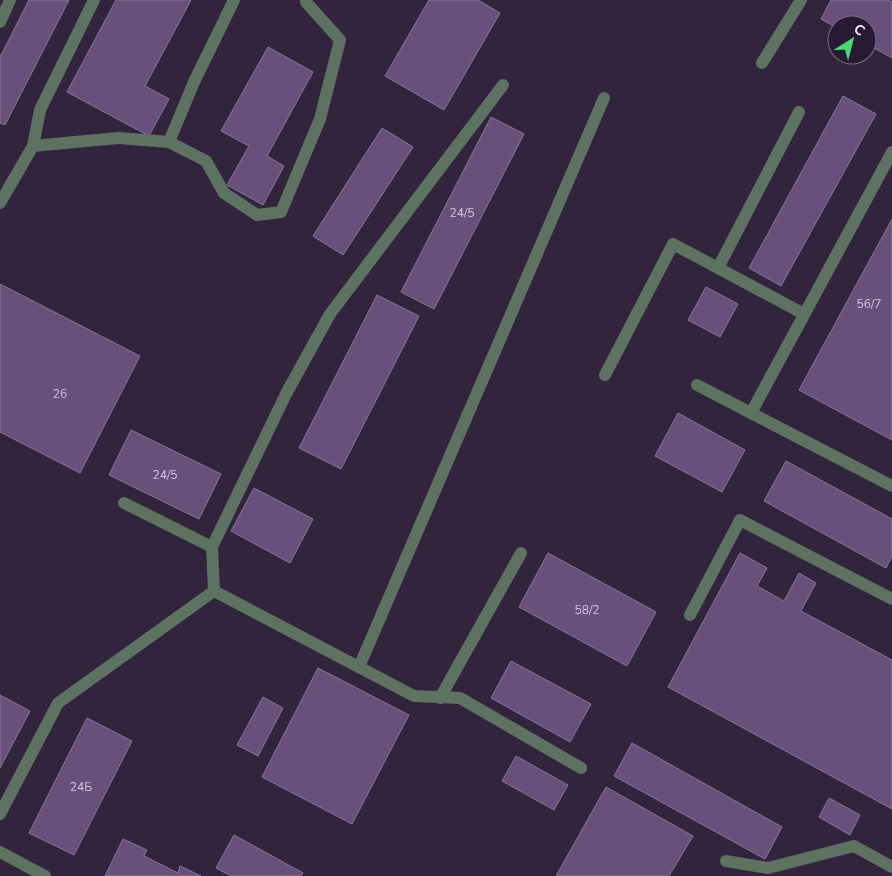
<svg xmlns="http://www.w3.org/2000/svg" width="892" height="876" font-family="'Nunito Sans',sans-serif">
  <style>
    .building { fill: #684f7c; stroke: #877794 }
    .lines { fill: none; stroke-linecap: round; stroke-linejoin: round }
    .minor { stroke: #5e7262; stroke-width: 12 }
    .labels { text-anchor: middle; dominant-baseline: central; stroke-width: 4; stroke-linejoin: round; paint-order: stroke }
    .number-label { font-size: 12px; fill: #d2c6de }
  </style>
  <rect width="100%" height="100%" fill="#31243c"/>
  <g class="building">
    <polygon points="29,0 69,0 5,125 0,123 0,57"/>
    <polygon points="116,0 191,0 145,86 169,99 149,136 67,92"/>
    <polygon points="429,0 478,0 500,13 444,110 385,76"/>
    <polygon points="831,0 888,0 892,2 892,58 867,44 867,25 837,25 837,28 821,19"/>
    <polygon points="268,47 313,72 267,156 284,166 263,205 227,185 249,146 221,131"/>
    <polygon points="843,96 876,114 781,286 749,268"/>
    <polygon points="491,117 524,134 434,309 401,292"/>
    <polygon points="382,128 413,147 343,255 313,236"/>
    <polygon points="892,219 892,440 799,390"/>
    <polygon points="0,284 140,356 80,473 0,432"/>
    <polygon points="706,287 738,304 720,337 688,320"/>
    <polygon points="377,295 419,316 341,469 299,448"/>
    <polygon points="678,413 745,450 722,492 655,456"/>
    <polygon points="131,430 221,474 199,519 109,475"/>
    <polygon points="786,461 892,519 892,556 886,568 764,501"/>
    <polygon points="254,488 313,519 290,563 231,531"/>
    <polygon points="548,553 656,612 627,666 519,607"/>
    <polygon points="740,553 767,568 757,586 784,601 799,573 816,583 801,611 892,660 892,809 668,687"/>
    <polygon points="511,661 591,704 570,742 491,698"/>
    <polygon points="318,668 409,715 352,824 262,777"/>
    <polygon points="0,695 30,711 0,768"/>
    <polygon points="263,697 283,708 258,756 237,745"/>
    <polygon points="87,718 132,741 74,855 29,833"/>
    <polygon points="632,743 782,827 765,859 614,776"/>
    <polygon points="516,756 568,785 554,810 502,781"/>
    <polygon points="606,787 693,836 669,876 556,876"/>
    <polygon points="829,798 860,815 850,835 819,817"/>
    <polygon points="234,835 303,873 301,876 231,876 216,868"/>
    <polygon points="123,839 147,850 144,856 178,873 180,866 201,876 105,876"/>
  </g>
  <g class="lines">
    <g class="minor">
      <polyline points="0,22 10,0"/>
      <polyline points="762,63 801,0"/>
      <polyline points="169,142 194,82 234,0"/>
      <polyline points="33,146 40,110 94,0"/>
      <polyline points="0,203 33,146 118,138 169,142 206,161 224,193 257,215 281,212 320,119 340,40 306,2"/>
      <polyline points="718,268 804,314"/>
      <polyline points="605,375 673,244 718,268 799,112"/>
      <polyline points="697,385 892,486"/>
      <polyline points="751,413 892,152"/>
      <polyline points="124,503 212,547"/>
      <polyline points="214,591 414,696 460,698 581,768"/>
      <polyline points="690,615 740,520 892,599"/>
      <polyline points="359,667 604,98"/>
      <polyline points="440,698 521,553"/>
      <polyline points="0,814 58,703 214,591 212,547 287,392 330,314 503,85"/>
      <polyline points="0,852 45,876"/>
      <polyline points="726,861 768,868 854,846 892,867"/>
    </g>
  </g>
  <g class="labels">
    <g class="number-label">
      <text x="462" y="213">24/5</text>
      <text x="869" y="304">56/7</text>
      <text x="60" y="394">26</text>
      <text x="165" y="475">24/5</text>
      <text x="587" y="610">58/2</text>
      <text x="81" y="787">24Б</text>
    </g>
  </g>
  <g transform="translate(852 40) rotate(36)"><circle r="24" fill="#271a32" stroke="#7a6e84"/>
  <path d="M0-4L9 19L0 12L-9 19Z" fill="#4cd676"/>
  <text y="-8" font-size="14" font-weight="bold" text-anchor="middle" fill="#f6edfe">С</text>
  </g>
</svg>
